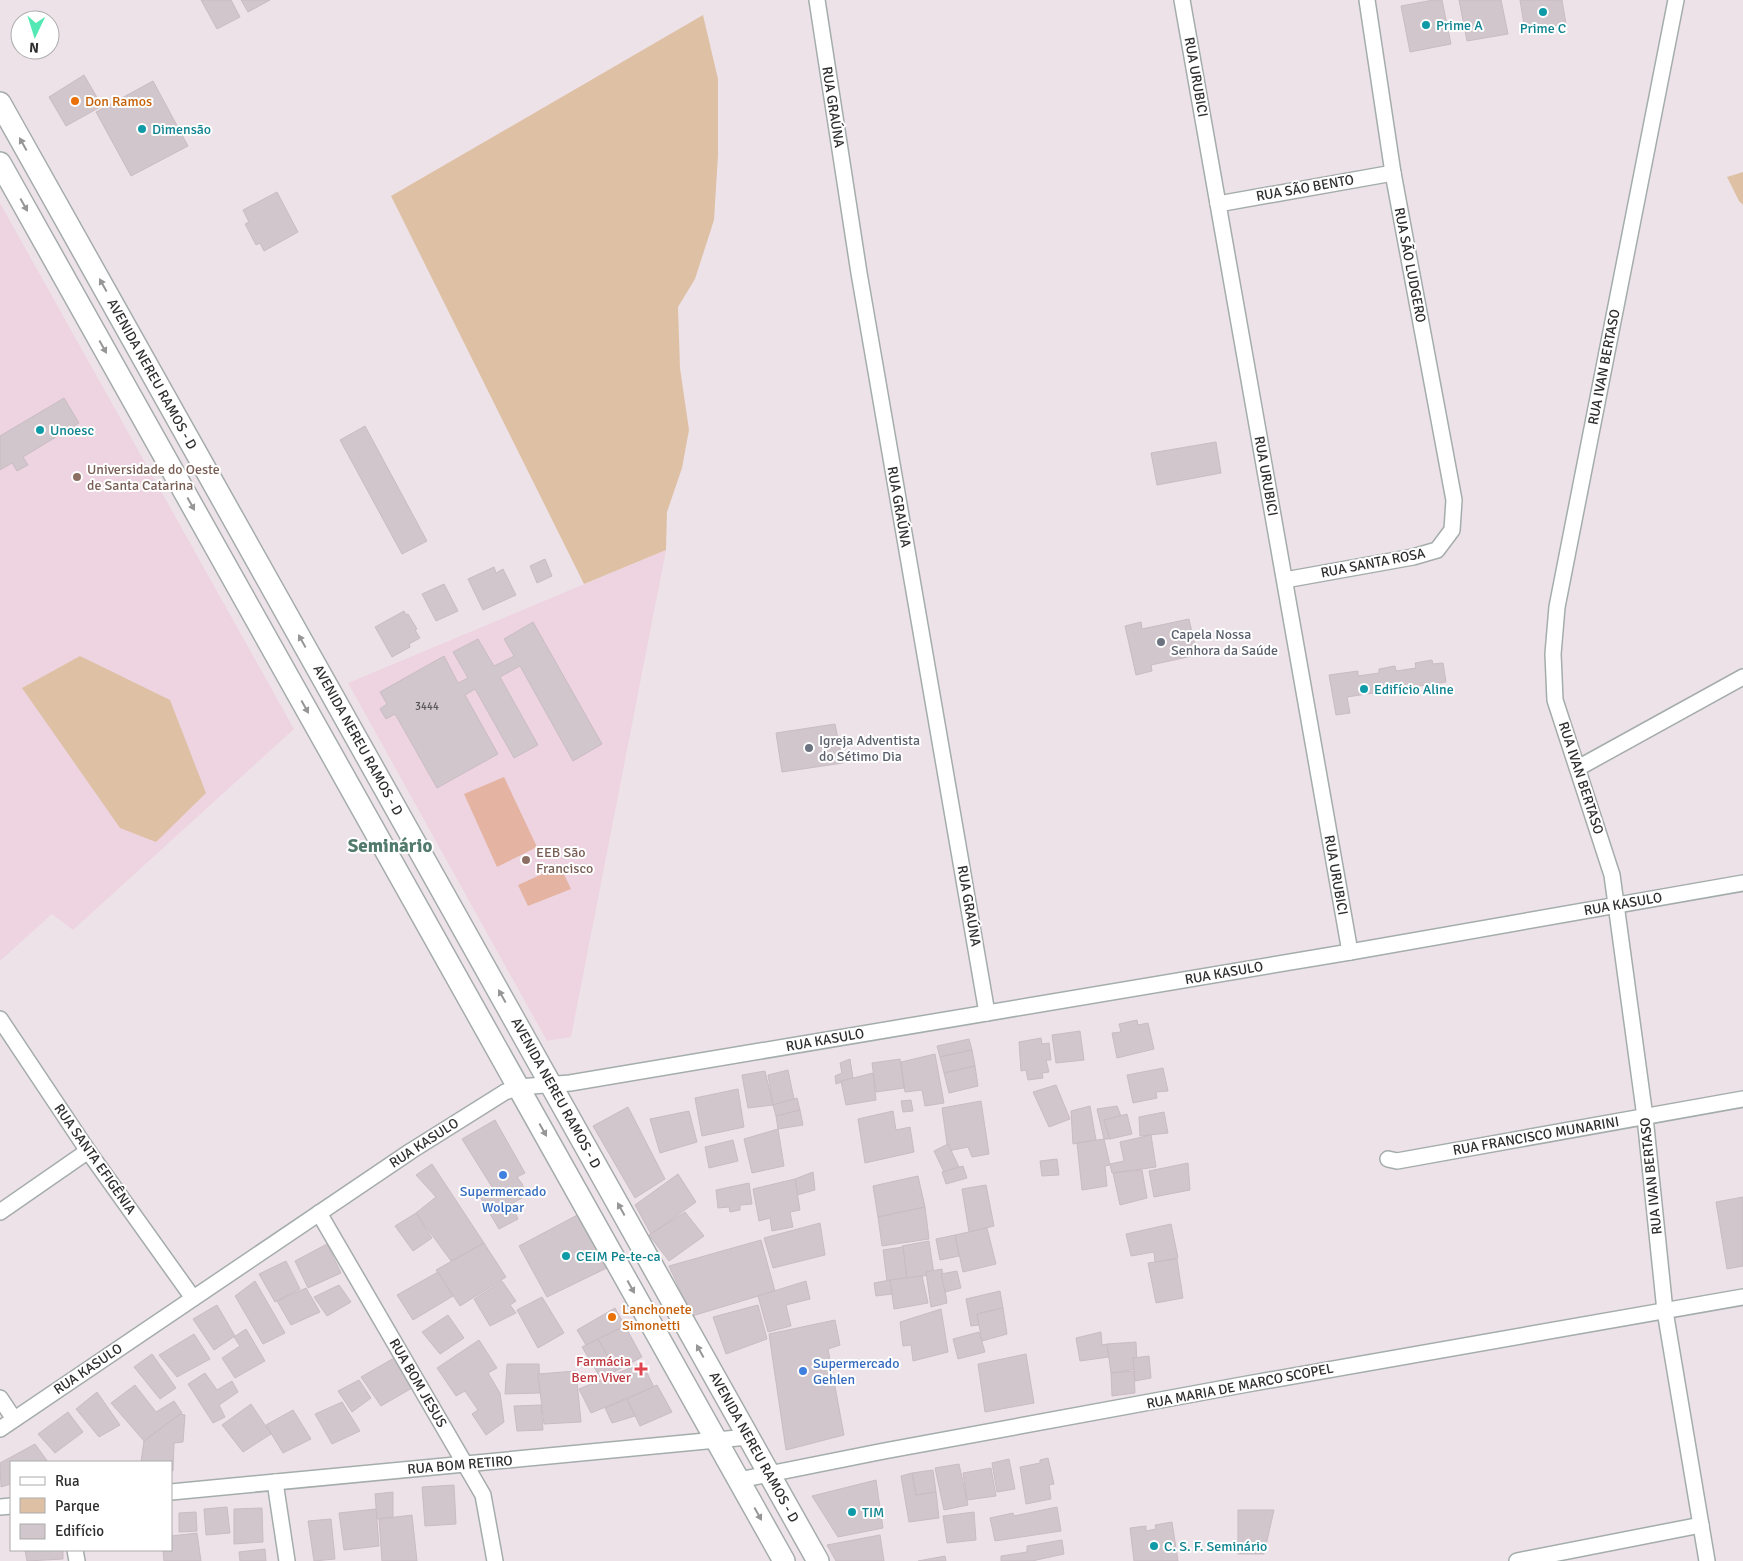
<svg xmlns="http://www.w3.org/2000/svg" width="1743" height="1561" font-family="Signika,sans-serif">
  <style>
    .education { fill: #edd4e0 }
    .green { fill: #dec1a5 }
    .pitch { fill: #e4b3a2 }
    .building { fill: #d1c6cc; stroke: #c9bcc3 }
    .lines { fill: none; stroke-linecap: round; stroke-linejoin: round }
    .street-casing { stroke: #a4adab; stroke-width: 18 }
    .secondary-casing { stroke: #a4adab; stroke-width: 24 }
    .street { stroke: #fff; stroke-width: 15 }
    .secondary { stroke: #fff; stroke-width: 21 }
    .oneway { fill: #969696 }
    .culture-dot { fill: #0f9aa8; stroke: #fff; stroke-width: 2 }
    .food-dot { fill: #e8710a; stroke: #fff; stroke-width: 2 }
    .education-dot { fill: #8d6e63; stroke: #fff; stroke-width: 2 }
    .worship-dot { fill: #6b7280; stroke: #fff; stroke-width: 2 }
    .shop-dot { fill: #3f7fe0; stroke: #fff; stroke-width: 2 }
    .health-dot { fill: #e0444e; stroke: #fff; stroke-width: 2 }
    .labels { text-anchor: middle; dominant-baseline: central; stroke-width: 4; stroke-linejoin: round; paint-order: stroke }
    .number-label { font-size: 11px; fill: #575456 }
    .culture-label { font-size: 14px; fill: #0d838f; stroke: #fff; text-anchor: start }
    .street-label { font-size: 14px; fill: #2e2e2e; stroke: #fff }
    .food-label { font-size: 14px; fill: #c56008; stroke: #fff; text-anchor: start }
    .education-label { font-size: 14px; fill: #785e54; stroke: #fff; text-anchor: start }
    .worship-label { font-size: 14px; fill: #5b616d; stroke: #fff; text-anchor: start }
    .shop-label { font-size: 14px; fill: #366cbe; stroke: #fff }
    .health-label { font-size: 14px; fill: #be3a42; stroke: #fff; text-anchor: end }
    .district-label { font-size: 19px; font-weight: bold; fill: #527b6d; stroke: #fff }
  </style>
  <rect width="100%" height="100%" fill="#eee2e9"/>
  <g class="education">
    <polygon points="0,203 294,729 73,930 52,914 0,961"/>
    <polygon points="666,550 571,1037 547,1041 348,683"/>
  </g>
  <g class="green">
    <polygon points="703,15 718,79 718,155 714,220 695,279 678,307 680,368 689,430 682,468 667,512 666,550 584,584 391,196"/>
    <polygon points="1743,172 1743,205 1739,201 1727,177"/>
    <polygon points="80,656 170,700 206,793 156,842 120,828 22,688"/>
  </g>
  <g class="pitch">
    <polygon points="504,777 537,847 497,867 464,794"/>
    <polygon points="560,866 571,889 528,906 518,885"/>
  </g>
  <g class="building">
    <polygon points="201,0 231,0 240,17 217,29"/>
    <polygon points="241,0 270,0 248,12"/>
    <polygon points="1433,0 1442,0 1451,44 1410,52 1401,6"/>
    <polygon points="1459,0 1501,0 1508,34 1467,41"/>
    <polygon points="1520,0 1562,0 1566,24 1525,31"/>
    <polygon points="84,75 102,106 66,126 49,97"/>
    <polygon points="153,81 188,146 131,176 96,112"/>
    <polygon points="277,192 298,232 264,251 260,243 256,245 245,224 249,222 243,210"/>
    <polygon points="64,398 79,423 23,457 28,465 17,471 12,463 0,470 0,436"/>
    <polygon points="365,426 427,541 402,554 340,440"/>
    <polygon points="1216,442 1221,473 1157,485 1151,453"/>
    <polygon points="545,559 552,576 537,583 530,566"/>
    <polygon points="494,567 496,573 503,569 516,595 483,610 468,579"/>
    <polygon points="444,584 458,611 436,621 422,594"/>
    <polygon points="404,611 406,615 408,614 417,629 415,630 420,638 409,644 410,647 392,657 375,627"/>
    <polygon points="1189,619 1197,655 1151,665 1152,671 1136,675 1125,626 1141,622 1142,629"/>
    <polygon points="533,622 602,744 573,761 520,666 500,677 538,745 514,758 475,689 465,695 498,754 437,788 395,714 386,719 380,709 387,704 380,692 444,656 458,683 468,678 453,652 478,639 494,666 514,656 504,639"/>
    <polygon points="1432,660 1433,664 1443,663 1446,682 1347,697 1350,713 1336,715 1329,675 1358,671 1358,676 1379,673 1379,669 1395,666 1396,671 1416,668 1415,663"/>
    <polygon points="835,724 843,763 782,772 776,733"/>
    <polygon points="1137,1020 1138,1025 1148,1023 1154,1049 1117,1058 1112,1033 1121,1032 1119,1024"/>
    <polygon points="1080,1031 1084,1060 1056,1063 1052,1035"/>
    <polygon points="1041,1038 1042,1044 1049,1043 1051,1060 1046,1060 1049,1072 1042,1073 1043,1078 1028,1080 1026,1070 1021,1071 1019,1042"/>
    <polygon points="969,1039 972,1050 940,1057 937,1046"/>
    <polygon points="972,1050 975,1066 944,1073 940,1057"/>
    <polygon points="935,1054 944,1103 925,1106 922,1090 905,1092 901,1062"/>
    <polygon points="850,1059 853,1078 836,1084 835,1076 842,1073 840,1063"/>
    <polygon points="900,1059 904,1088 876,1092 872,1063"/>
    <polygon points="975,1066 978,1086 949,1093 944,1073"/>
    <polygon points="1163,1068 1168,1091 1156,1092 1157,1098 1133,1103 1127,1075"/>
    <polygon points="788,1070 794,1099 773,1105 768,1075"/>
    <polygon points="765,1071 773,1105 748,1108 742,1075"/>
    <polygon points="873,1073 876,1100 846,1105 841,1081"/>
    <polygon points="1056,1085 1070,1119 1049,1127 1033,1092"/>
    <polygon points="738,1089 744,1127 702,1136 695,1098"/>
    <polygon points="797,1098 800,1110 776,1116 773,1105"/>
    <polygon points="911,1100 913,1111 903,1112 901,1101"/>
    <polygon points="981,1101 989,1154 972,1157 968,1147 948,1151 942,1108"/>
    <polygon points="1090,1106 1096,1140 1073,1144 1071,1111"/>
    <polygon points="1117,1106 1121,1116 1104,1120 1110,1139 1104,1139 1097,1109"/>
    <polygon points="628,1107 665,1179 635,1198 593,1126"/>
    <polygon points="800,1110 803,1125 778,1129 776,1116"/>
    <polygon points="689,1111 697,1142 660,1153 650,1119"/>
    <polygon points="893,1111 896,1130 910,1127 914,1152 865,1163 858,1119"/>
    <polygon points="1164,1112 1168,1133 1140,1136 1139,1117"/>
    <polygon points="1127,1114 1132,1134 1110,1139 1104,1120"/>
    <polygon points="495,1120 525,1173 517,1177 523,1185 522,1198 511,1204 518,1219 499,1229 479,1195 492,1187 462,1139"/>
    <polygon points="778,1129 784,1166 752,1173 744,1139"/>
    <polygon points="1151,1135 1156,1167 1112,1173 1110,1164 1124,1161 1120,1142"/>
    <polygon points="1104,1139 1110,1165 1105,1166 1107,1186 1082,1190 1077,1143"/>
    <polygon points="733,1140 738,1161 709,1168 705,1147"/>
    <polygon points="948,1144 959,1167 944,1172 934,1151"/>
    <polygon points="1057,1159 1059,1175 1042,1176 1040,1161"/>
    <polygon points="1188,1163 1190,1190 1154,1197 1149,1171"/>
    <polygon points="432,1164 484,1243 451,1261 416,1213 436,1197 416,1175"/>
    <polygon points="963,1166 967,1178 946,1184 942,1172"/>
    <polygon points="1142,1170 1147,1198 1120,1205 1113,1173"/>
    <polygon points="813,1172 815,1190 797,1195 795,1179"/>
    <polygon points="678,1174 696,1202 651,1234 635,1205"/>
    <polygon points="918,1176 925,1207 878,1217 873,1186"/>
    <polygon points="795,1179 800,1210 790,1212 793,1227 772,1231 770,1218 759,1221 753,1189"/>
    <polygon points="749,1183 752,1204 740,1205 740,1210 730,1212 729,1207 718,1208 716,1190"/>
    <polygon points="986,1185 994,1226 969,1232 962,1189"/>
    <polygon points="1743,1197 1743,1266 1727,1269 1716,1202"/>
    <polygon points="925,1207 929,1239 882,1246 878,1217"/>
    <polygon points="583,1212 613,1265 547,1297 519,1246"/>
    <polygon points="685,1212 704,1236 669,1261 649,1235"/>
    <polygon points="416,1213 432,1238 413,1251 395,1226"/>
    <polygon points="820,1223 825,1255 773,1268 764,1238"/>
    <polygon points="1171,1224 1178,1258 1155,1262 1154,1252 1131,1256 1126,1234"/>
    <polygon points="987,1228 996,1264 963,1272 955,1235"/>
    <polygon points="955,1235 959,1256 940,1260 936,1239"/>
    <polygon points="761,1240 775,1291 692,1316 669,1266"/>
    <polygon points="929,1241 934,1274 907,1279 902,1246"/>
    <polygon points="484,1243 506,1277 460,1306 436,1270"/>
    <polygon points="327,1244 341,1273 308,1288 295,1261"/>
    <polygon points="903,1247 907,1279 887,1281 883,1250"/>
    <polygon points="1177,1259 1183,1298 1156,1303 1148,1263"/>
    <polygon points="286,1261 300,1289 275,1302 259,1274"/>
    <polygon points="942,1269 947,1303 931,1307 926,1272"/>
    <polygon points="957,1271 961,1288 945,1292 941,1274"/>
    <polygon points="438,1272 453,1296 413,1320 397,1295"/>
    <polygon points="922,1276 928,1303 894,1309 890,1280"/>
    <polygon points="890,1280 892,1294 876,1296 874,1283"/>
    <polygon points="255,1281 285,1333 263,1344 235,1296"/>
    <polygon points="502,1281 516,1301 510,1305 516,1313 490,1326 474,1299"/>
    <polygon points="806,1281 810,1299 786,1305 791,1326 768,1332 758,1296"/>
    <polygon points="339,1285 351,1302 327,1316 314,1297"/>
    <polygon points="306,1288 320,1312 291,1325 277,1301"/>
    <polygon points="1000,1291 1003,1308 977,1314 979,1325 971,1326 966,1299"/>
    <polygon points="542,1297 564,1333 538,1348 517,1310"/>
    <polygon points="217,1305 235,1336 214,1350 193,1319"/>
    <polygon points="758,1305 767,1339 726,1354 713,1317"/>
    <polygon points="615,1308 625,1326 586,1345 577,1330"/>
    <polygon points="1003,1308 1007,1334 982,1341 977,1314"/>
    <polygon points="941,1309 948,1352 913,1361 911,1345 903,1346 900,1322"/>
    <polygon points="448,1315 464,1338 440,1354 422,1332"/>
    <polygon points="835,1320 840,1345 828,1349 844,1435 786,1450 769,1334"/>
    <polygon points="625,1326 642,1357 616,1371 598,1339"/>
    <polygon points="246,1329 265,1361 235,1378 222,1358 240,1346 234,1337"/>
    <polygon points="979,1332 985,1352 958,1359 953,1339"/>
    <polygon points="1101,1332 1102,1345 1107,1344 1109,1357 1080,1361 1076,1338"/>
    <polygon points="194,1334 210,1359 177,1377 159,1355"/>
    <polygon points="598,1339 616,1371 600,1377 582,1347"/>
    <polygon points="479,1340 497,1368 488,1373 500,1393 504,1422 486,1435 472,1414 478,1410 465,1391 456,1396 437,1368"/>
    <polygon points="1136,1342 1137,1369 1111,1373 1107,1344"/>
    <polygon points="152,1354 176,1388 160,1399 134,1367"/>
    <polygon points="1026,1354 1034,1403 985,1412 978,1364"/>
    <polygon points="1149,1356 1151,1378 1135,1381 1133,1358"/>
    <polygon points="394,1358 412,1388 381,1406 361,1377"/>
    <polygon points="642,1363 654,1387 591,1413 579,1389"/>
    <polygon points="507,1364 539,1364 540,1393 505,1394"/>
    <polygon points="576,1371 581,1422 544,1424 538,1374"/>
    <polygon points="1134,1371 1135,1393 1112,1396 1111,1373"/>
    <polygon points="205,1373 217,1390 232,1381 238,1392 219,1405 225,1417 213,1423 188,1384"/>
    <polygon points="359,1380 371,1398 352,1412 338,1391"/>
    <polygon points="135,1385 156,1412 174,1401 182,1413 144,1441 111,1403"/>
    <polygon points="657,1385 672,1412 640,1426 627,1399"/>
    <polygon points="97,1392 120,1425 99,1437 76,1409"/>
    <polygon points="627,1399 635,1416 612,1423 605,1408"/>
    <polygon points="342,1402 360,1431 332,1444 315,1414"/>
    <polygon points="251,1404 271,1434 243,1452 222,1425"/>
    <polygon points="541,1405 543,1430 517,1431 514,1406"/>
    <polygon points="293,1410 311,1439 283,1453 266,1425"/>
    <polygon points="68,1412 83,1432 55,1453 38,1434"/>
    <polygon points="180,1414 185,1415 183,1442 174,1443 173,1471 171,1471 171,1462 141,1462 144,1441"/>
    <polygon points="35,1444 48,1462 11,1462 11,1484 1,1487 0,1463"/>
    <polygon points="1048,1458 1054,1484 1049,1485 1051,1499 1026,1504 1020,1467 1040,1463 1040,1460"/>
    <polygon points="1009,1459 1015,1489 997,1492 992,1463"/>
    <polygon points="959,1464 968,1505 944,1510 935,1468"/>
    <polygon points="991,1468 996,1496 967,1500 963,1473"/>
    <polygon points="933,1470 936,1492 916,1495 912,1473"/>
    <polygon points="912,1473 916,1495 936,1492 939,1518 909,1522 901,1476"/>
    <polygon points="876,1480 883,1528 838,1537 812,1496"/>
    <polygon points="454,1485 456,1524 425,1526 422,1487"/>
    <polygon points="393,1492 393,1517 377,1519 375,1494"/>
    <polygon points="227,1507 230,1533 206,1535 204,1509"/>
    <polygon points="1057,1507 1061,1531 995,1541 990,1518 1013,1513 1014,1516"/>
    <polygon points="262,1508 263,1542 234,1544 234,1509"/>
    <polygon points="376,1509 379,1546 344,1550 339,1513"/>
    <polygon points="1238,1510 1274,1510 1264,1554 1238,1554"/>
    <polygon points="196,1512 197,1531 179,1532 179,1513"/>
    <polygon points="974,1512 976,1540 947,1543 943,1516"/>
    <polygon points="412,1515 417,1561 382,1561 379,1519"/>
    <polygon points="331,1519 335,1559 314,1561 308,1521"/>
    <polygon points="1172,1522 1178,1561 1134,1561 1130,1528 1146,1526 1146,1531 1156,1529 1155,1525"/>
    <polygon points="197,1533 201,1561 164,1561 163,1550 171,1550 171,1536"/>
    <polygon points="880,1535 884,1561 836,1561 827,1545"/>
    <polygon points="1062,1540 1064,1554 1032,1561 1001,1561 1001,1556 1027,1552 1027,1546"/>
    <polygon points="265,1549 266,1561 240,1561 239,1552"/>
    <polygon points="25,1550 63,1550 63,1559 27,1561"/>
    <polygon points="945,1556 946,1561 918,1561"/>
  </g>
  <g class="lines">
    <defs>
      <g id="street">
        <polyline points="817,0 859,273 987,1013"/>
        <polyline points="1182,0 1350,952"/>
        <polyline points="1676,0 1557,607 1553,654 1555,700 1612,875 1645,1117 1665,1311 1707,1561"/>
        <polyline points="1218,204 1393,173"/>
        <polyline points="1285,580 1413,557 1437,550 1452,530 1454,500 1393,173 1367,0"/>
        <polyline points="1578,768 1743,677"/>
        <polyline points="0,1019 88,1151 193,1298"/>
        <polyline points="1388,1159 1397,1161 1743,1099"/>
        <polyline points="0,1212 88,1151"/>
        <polyline points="319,1213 483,1495 495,1561"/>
        <polyline points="0,1398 14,1419"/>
        <polyline points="0,1429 411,1151 505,1092 519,1087 570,1083 1350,952 1743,883"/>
        <polyline points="739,1480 884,1451 1242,1385 1743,1297"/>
        <polyline points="275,1482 287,1561"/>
        <polyline points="171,1492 748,1437"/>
        <polyline points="0,1507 11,1506"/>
        <polyline points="75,1550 77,1561"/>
        <polyline points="1517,1561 1701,1525"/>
      </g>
      <g id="secondary">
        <polyline points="0,103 818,1561"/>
        <polyline points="0,163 784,1561"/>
      </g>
    </defs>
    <use href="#street" class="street-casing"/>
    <use href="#secondary" class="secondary-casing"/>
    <use href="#street" class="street"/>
    <use href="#secondary" class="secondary"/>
  </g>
  <defs><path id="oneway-solid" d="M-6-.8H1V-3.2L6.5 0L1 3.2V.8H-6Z" transform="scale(1.25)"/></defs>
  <g class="oneway">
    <use href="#oneway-solid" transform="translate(23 144) rotate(-119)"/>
    <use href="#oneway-solid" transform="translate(24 205) rotate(61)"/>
    <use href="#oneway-solid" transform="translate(103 285) rotate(-119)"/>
    <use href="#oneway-solid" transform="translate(103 347) rotate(61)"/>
    <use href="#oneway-solid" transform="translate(191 504) rotate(61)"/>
    <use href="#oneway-solid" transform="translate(302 641) rotate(-119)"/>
    <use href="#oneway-solid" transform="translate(305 707) rotate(61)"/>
    <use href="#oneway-solid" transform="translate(502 996) rotate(-119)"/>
    <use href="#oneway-solid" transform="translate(543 1130) rotate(61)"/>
    <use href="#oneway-solid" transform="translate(621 1209) rotate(-119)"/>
    <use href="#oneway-solid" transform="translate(631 1287) rotate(61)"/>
    <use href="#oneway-solid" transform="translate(700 1351) rotate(-119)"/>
    <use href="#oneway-solid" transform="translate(758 1514) rotate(61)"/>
  </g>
  <g class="culture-dot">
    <circle cx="1543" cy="12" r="5"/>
    <circle cx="1426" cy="25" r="5"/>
    <circle cx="142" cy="129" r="5"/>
    <circle cx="40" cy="430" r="5"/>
    <circle cx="1364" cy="689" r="5"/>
    <circle cx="566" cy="1256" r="5"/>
    <circle cx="852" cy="1512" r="5"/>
    <circle cx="1154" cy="1546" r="5"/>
  </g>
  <g class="food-dot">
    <circle cx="75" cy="101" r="5"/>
    <circle cx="612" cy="1317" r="5"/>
  </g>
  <g class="education-dot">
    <circle cx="77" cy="477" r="5"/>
    <circle cx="526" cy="860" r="5"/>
  </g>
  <g class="worship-dot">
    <circle cx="1161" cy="642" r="5"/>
    <circle cx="809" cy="748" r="5"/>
  </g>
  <g class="shop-dot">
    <circle cx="503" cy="1175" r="5"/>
    <circle cx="803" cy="1371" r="5"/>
  </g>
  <path class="health-dot" d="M638.5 1361.5h5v5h5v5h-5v5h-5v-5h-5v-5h5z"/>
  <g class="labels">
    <g class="number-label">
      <text x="427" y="706">3444</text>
    </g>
    <g class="culture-label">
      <text x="1436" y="25">Prime A</text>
      <text x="1543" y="28" text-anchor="middle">Prime C</text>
      <text x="152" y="129">Dimensão</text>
      <text x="50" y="430">Unoesc</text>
      <text x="1374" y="689">Edifício Aline</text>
      <text x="576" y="1256">CEIM Pe-te-ca</text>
      <text x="862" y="1512">TIM</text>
      <text x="1164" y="1546">C. S. F. Seminário</text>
    </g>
    <g class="street-label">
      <text transform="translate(1196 77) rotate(80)">RUA URUBICI</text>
      <text transform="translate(833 107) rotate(81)">RUA GRAÚNA</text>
      <text transform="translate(1305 188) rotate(-10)">RUA SÃO BENTO</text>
      <text transform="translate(1410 265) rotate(79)">RUA SÃO LUDGERO</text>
      <text transform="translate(1604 367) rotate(-79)">RUA IVAN BERTASO</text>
      <text transform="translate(152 374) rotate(61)">AVENIDA NEREU RAMOS - D</text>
      <text transform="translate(1266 476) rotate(80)">RUA URUBICI</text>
      <text transform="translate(899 507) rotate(80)">RUA GRAÚNA</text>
      <text transform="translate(1373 563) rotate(-11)">RUA SANTA ROSA</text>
      <text transform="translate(358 740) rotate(61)">AVENIDA NEREU RAMOS - D</text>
      <text transform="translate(1581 778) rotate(72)">RUA IVAN BERTASO</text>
      <text transform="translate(1336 875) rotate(80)">RUA URUBICI</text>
      <text transform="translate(1623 904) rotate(-10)">RUA KASULO</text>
      <text transform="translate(969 906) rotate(80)">RUA GRAÚNA</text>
      <text transform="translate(1224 973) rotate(-10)">RUA KASULO</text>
      <text transform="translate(825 1040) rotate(-10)">RUA KASULO</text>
      <text transform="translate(556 1093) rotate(61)">AVENIDA NEREU RAMOS - D</text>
      <text transform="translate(1536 1136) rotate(-10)">RUA FRANCISCO MUNARINI</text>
      <text transform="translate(424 1143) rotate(-33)">RUA KASULO</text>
      <text transform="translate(95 1159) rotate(55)">RUA SANTA EFIGÊNIA</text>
      <text transform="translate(1651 1176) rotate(-96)">RUA IVAN BERTASO</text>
      <text transform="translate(88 1369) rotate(-34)">RUA KASULO</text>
      <text transform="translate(418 1383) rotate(60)">RUA BOM JESUS</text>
      <text transform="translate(1240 1386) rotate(-11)">RUA MARIA DE MARCO SCOPEL</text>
      <text transform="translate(754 1447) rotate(61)">AVENIDA NEREU RAMOS - D</text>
      <text transform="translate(460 1465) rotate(-5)">RUA BOM RETIRO</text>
    </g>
    <g class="food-label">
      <text x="85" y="101">Don Ramos</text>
      <text x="622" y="1309">Lanchonete<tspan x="622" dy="16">Simonetti</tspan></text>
    </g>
    <g class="education-label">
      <text x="87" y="469">Universidade do Oeste<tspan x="87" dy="16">de Santa Catarina</tspan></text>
      <text x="536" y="852">EEB São<tspan x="536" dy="16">Francisco</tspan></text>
    </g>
    <g class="worship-label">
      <text x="1171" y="634">Capela Nossa<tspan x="1171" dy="16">Senhora da Saúde</tspan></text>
      <text x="819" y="740">Igreja Adventista<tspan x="819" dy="16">do Sétimo Dia</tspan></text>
    </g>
    <g class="shop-label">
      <text x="503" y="1191">Supermercado<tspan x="503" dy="16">Wolpar</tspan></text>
      <text x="813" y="1363" text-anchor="start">Supermercado<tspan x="813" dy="16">Gehlen</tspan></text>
    </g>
    <g class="health-label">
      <text x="631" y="1361">Farmácia<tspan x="631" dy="16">Bem Viver</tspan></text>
    </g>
    <g class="district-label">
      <text x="390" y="846">Seminário</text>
    </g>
  </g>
  <rect x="10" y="1461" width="162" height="90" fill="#ffffff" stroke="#ababab"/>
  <rect x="20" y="1477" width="25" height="8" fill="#ffffff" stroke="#ababab"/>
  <text x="55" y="1486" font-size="15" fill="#2e2e2e">Rua</text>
  <rect x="20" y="1498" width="25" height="15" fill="#dec1a5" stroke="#ababab"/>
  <text x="55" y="1511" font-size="15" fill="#2e2e2e">Parque</text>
  <rect x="20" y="1524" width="25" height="15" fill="#d1c6cc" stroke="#ababab"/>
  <text x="55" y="1536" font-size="15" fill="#2e2e2e">Edifício</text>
  <g transform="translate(35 35) rotate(184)"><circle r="24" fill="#ffffff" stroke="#ababab"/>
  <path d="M0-4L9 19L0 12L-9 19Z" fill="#54e9b4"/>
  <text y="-8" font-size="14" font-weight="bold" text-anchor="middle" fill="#2e2e2e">N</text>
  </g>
</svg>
